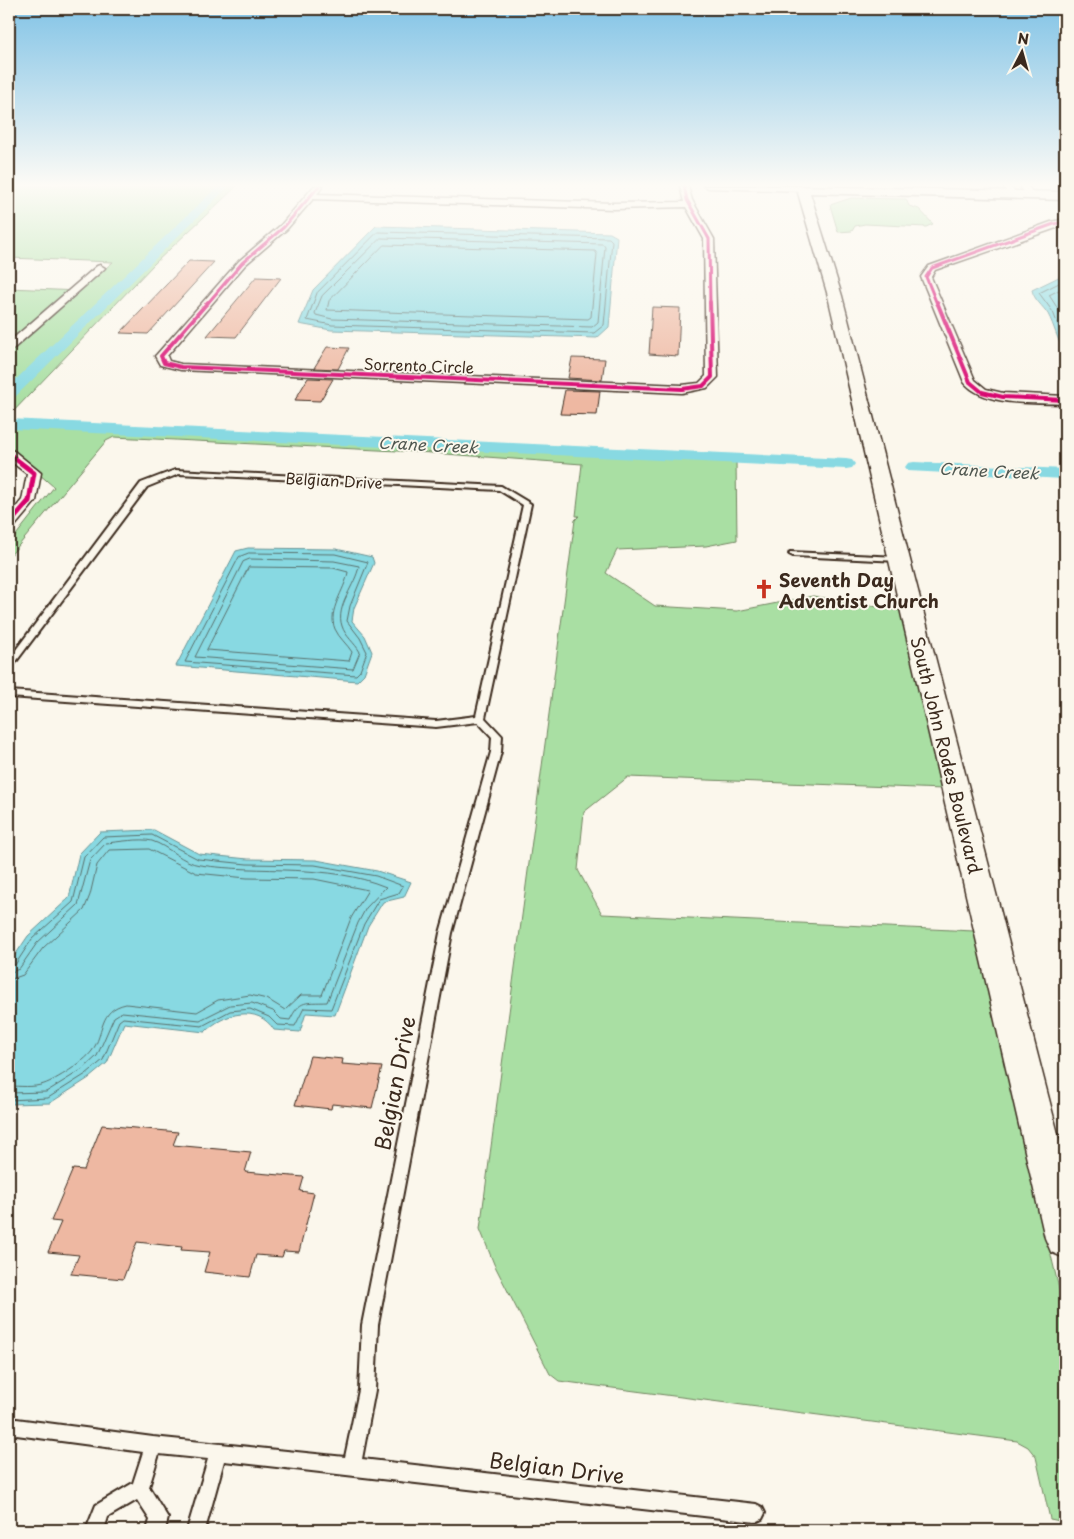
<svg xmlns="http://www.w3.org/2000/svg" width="1074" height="1539" font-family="'Playpen Sans',sans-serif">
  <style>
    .green { fill: #a9dfa3; stroke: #728460 }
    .water { fill: #88d9e2; stroke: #699394 }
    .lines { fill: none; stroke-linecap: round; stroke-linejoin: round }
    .shore { stroke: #5a706c; stroke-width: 1 }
    .canal { fill: #88d9e2; fill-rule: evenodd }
    .building { fill: #eeb8a2; stroke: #3b2a1e }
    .lane-casing { stroke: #3b2a1e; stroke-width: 4 }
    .street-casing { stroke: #3b2a1e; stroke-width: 3 }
    .secondary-casing { stroke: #3b2a1e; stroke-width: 3 }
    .lane { fill: #fbf7ec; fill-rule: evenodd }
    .street { fill: #fbf7ec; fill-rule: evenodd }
    .secondary { fill: #fbf7ec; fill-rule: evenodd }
    .cycleway-far2-casing { stroke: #fbf7ec; stroke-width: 4.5 }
    .cycleway-far1-casing { stroke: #fbf7ec; stroke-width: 5.5 }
    .cycleway-casing { stroke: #fbf7ec; stroke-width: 8 }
    .cycleway-far2 { stroke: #d6006c; stroke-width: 3 }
    .cycleway-far1 { stroke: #d6006c; stroke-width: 4 }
    .cycleway { stroke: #d6006c; stroke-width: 5 }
    .labels { text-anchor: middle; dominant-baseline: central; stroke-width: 4; stroke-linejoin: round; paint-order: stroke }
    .far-street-label { font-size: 15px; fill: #3b2a1e; stroke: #fbf7ec }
    .far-water-label { font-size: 16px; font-style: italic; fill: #4e564f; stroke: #fbf7ec }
    .poi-label { font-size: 18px; font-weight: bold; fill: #3b2a1e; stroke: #fbf7ec; text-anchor: start }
    .street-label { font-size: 18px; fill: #3b2a1e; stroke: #fbf7ec }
    .near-street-label { font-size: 21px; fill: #3b2a1e; stroke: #fbf7ec }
  </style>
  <rect width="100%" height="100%" fill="#fbf7ec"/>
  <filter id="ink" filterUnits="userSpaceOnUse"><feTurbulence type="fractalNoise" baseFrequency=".02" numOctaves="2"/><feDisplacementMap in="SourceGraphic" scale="10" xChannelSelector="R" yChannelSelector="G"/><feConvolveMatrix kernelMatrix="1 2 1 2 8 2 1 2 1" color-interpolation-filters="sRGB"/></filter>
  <g filter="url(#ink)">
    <g class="green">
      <polygon points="9,186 237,186 154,264 9,416 9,288 79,291 113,262 9,258"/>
      <polygon points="851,198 906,199 909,206 919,209 933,224 926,227 865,224 855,226 852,231 838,232 830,205"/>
      <polygon points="9,427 142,429 736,461 737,540 706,546 617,550 606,573 655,606 737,611 813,596 902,611 943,789 628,777 584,812 578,870 602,914 974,931 1065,1314 1065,1522 1050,1519 1036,1457 1028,1447 1017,1441 559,1381 550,1374 494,1264 480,1229 575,520 579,516 576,516 582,464 418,452 114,437 106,441 9,557 9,544 54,487 16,454 9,451"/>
    </g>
    <g class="water">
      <polygon points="376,226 610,233 617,237 609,327 597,338 331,330 299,324 313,290"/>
      <path d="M1065,274v78c-9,-14 -10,-25 -17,-38 -5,-8 -14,-14 -16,-24z"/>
      <polygon points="248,548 336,549 372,557 374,563 354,608 352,621 365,636 372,652 364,674 357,681 176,666 236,551"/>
      <path d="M154,830l45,24 49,5 68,1 61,11 34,11 -7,15 -21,5 -15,24 -33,89 -29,-2 -6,19 -26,-2c-16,-26 -51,-17 -69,2l-81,-9 -17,40 -18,15 -39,25 -41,1v-140l19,-28 41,-38 10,-44 21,-22z"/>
    </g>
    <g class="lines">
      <g class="shore">
        <polygon points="378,232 609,238 612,241 604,325 594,333 332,325 307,320 317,293"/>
        <polygon points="381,238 603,244 605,247 598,322 592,327 332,319 316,315 315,313 322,296"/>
        <polygon points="384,245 595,251 597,254 591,317 588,319 327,310 329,301"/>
        <polyline points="1065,280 1039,293 1053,312 1065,343"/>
        <polyline points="1065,287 1049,295 1058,309 1065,329"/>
        <polygon points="249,553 335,554 368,562 350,606 347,621 360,638 367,652 360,671 356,675 185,662 239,557"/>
        <path d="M250,559l84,2 25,5c-3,19 -24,40 -17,60 3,10 13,17 18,26l-7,17 -158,-12 48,-95z"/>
        <path d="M249,567l84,1 15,4c-3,19 -21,38 -13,57 4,9 12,15 17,23l-3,9 -142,-11z"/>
        <polyline points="9,966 15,965 32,939 73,902 84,857 103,837 152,835 198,859 247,864 315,865 376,876 403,886 399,893 379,899 364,924 331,1009 304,1008 295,1026 277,1025 269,1017 250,1009 230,1011 202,1026 123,1018 119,1021 103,1060 86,1074 48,1098 9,1100"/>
        <path d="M9,973l10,-4 18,-26 41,-38 12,-45 16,-17c12,-1 35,-5 46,-2 16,5 31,22 48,24 61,9 128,-2 186,22l-20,21 -8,15 -31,79c-21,1 -27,-3 -37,18l-9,-1 -8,-8 -21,-8 -22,2 -30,15 -78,-8 -8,5 -17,39 -14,13 -37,23 -37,1"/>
        <path d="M9,980l14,-5 20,-27 41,-38 6,-15 7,-30 12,-15 40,-1 47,24 51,5 67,1 54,11 -17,28 -29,77h-21l-16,15 -18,-11 -17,-4 -32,5 -21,12 -71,-8c-28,6 -21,29 -34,47 -8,11 -36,29 -48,33 -11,4 -24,2 -35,2"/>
      </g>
      <g class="canal">
        <polygon points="218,186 229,186 15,397 9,399 9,386"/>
        <polygon points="9,419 846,459 852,460 855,464 852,468 846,469 9,429"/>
        <polygon points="914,462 1065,469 1065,479 908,471 905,467 908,463"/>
      </g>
    </g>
    <g class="building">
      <polygon points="189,261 214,262 148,334 120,333"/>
      <polygon points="256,277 281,278 236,337 207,336"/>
      <polygon points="652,307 680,308 678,356 649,354"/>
      <polygon points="327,347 349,348 338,369 314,368"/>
      <polygon points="572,358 605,359 602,380 568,378"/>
      <polygon points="308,378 333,379 320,401 295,400"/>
      <polygon points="565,390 600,391 597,415 560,414"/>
      <polygon points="310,1056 343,1059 342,1064 382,1067 372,1108 332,1104 331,1109 295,1105"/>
      <polygon points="102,1125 178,1132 173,1145 251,1152 245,1172 304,1177 300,1191 314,1193 299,1252 284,1251 282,1257 256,1255 250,1277 204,1272 210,1252 181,1250 182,1247 137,1242 123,1279 71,1274 79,1255 48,1252 61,1222 51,1221 73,1169 84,1170"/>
    </g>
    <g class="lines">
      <defs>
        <g id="lane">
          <polygon points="175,470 501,486 531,504 485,718 502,736 501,752 452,933 378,1325 375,1390 362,1459 756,1504 762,1507 765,1513 762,1519 756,1522 224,1461 205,1530 187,1530 208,1459 159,1454 149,1487 168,1518 165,1530 147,1530 150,1520 137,1500 108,1517 104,1530 86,1530 96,1505 133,1483 143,1452 9,1434 9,1418 153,1437 345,1457 359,1390 362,1325 440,933 491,752 492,737 478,722 436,727 9,697 9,691 436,721 476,716 523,505 499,490 179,474 147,487 12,667 9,668 9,659 141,483"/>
          <polygon points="790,552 899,557 903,559 899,561 793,556 789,554"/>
        </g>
        <g id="street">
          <path d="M314,186h9l-6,8 297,9 70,-1 -4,-16h8l4,14 22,39 4,138 -11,11 -25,5 -501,-23 -21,-5 -5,-9 2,-2 82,-93 42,-36zM313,199l301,10 72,-2 18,32 2,137 -7,7 -17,2 -501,-21 -12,-3 -2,-5 78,-91 42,-36z"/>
          <polygon points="704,186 793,186 803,187 807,189 803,191 708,188"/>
          <polygon points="1003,186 1011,186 1017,195 1016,197 1010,197"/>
          <polygon points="1020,186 1028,186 1035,196 1034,198 1028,198"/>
          <path d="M1065,219v6l-130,45 -4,7 44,103 11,9 17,4 62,3v8c-29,-1 -81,3 -101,-22l-43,-105 8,-11 122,-44z"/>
          <polygon points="100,265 105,268 103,270 13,349 9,350 9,342 97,266"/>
          <polygon points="9,450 14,451 41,473 36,501 14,527 9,528 9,516 22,500 27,474 9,460"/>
        </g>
        <polygon id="secondary" points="796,186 1065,192 1065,200 810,193 842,296 1065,1161 1065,1258 1051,1252 1045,1238 828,296"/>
      </defs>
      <use href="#lane" class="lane-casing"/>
      <use href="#street" class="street-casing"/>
      <use href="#secondary" class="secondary-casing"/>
      <use href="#lane" class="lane"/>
      <use href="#street" class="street"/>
      <use href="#secondary" class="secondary"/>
      <defs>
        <g id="cycleway-far2">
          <polyline points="684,186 687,200 709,239 710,304"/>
          <polyline points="207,304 242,263 284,227 319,186"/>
          <polyline points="937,304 926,277 932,268 1054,224 1065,222"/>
        </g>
        <g id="cycleway-far1">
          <polyline points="208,302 161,356 164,363 181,367 682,389 703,386 712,377 710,302"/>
          <polyline points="937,302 970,382 982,392 1003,397 1065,400"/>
        </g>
        <polyline id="cycleway" points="9,454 34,473 29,501 9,524"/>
      </defs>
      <use href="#cycleway-far2" class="cycleway-far2-casing"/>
      <use href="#cycleway-far1" class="cycleway-far1-casing"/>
      <use href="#cycleway" class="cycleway-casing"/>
      <use href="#cycleway-far2" class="cycleway-far2"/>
      <use href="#cycleway-far1" class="cycleway-far1"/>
      <use href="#cycleway" class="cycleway"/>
    </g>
  </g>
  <linearGradient id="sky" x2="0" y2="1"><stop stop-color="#81c3e6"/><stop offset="0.46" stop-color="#fdfbf6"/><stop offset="1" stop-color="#fdfbf6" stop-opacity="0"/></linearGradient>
  <rect width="1074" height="402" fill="url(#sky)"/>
  <defs>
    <symbol id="church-bare" viewBox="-9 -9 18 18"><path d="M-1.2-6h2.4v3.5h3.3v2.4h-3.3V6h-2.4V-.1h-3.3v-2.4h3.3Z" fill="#c8321e" stroke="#fbf7ec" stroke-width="2.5" paint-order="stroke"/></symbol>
  </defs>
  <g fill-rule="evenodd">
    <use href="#church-bare" x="750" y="575" width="28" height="28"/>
  </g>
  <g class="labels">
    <g class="far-street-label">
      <text transform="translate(419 365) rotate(2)">Sorrento Circle</text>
      <text transform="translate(334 480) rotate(3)">Belgian Drive</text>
    </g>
    <g class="far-water-label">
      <text transform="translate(428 444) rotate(3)">Crane Creek</text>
      <text transform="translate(989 470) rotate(3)">Crane Creek</text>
    </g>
    <g class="poi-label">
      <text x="779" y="579">Seventh Day<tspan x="779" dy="21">Adventist Church</tspan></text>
    </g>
    <g class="street-label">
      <text transform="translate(947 755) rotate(76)">South John Rodes Boulevard</text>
    </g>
    <g class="near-street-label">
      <text transform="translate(394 1083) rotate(-79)">Belgian Drive</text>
      <text transform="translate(557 1467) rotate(7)">Belgian Drive</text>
    </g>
  </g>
  <rect width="1074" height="1539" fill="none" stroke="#fbf7ec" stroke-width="30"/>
  <rect x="15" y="15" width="1044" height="1509" fill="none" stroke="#3b2a1e" stroke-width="2" filter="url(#ink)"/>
  <g transform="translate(1022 52) rotate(6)" stroke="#fbf7ec" stroke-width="4" paint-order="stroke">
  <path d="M0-4L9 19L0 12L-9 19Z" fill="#3b2a1e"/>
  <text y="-8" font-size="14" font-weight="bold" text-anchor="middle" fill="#3b2a1e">N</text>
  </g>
</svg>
